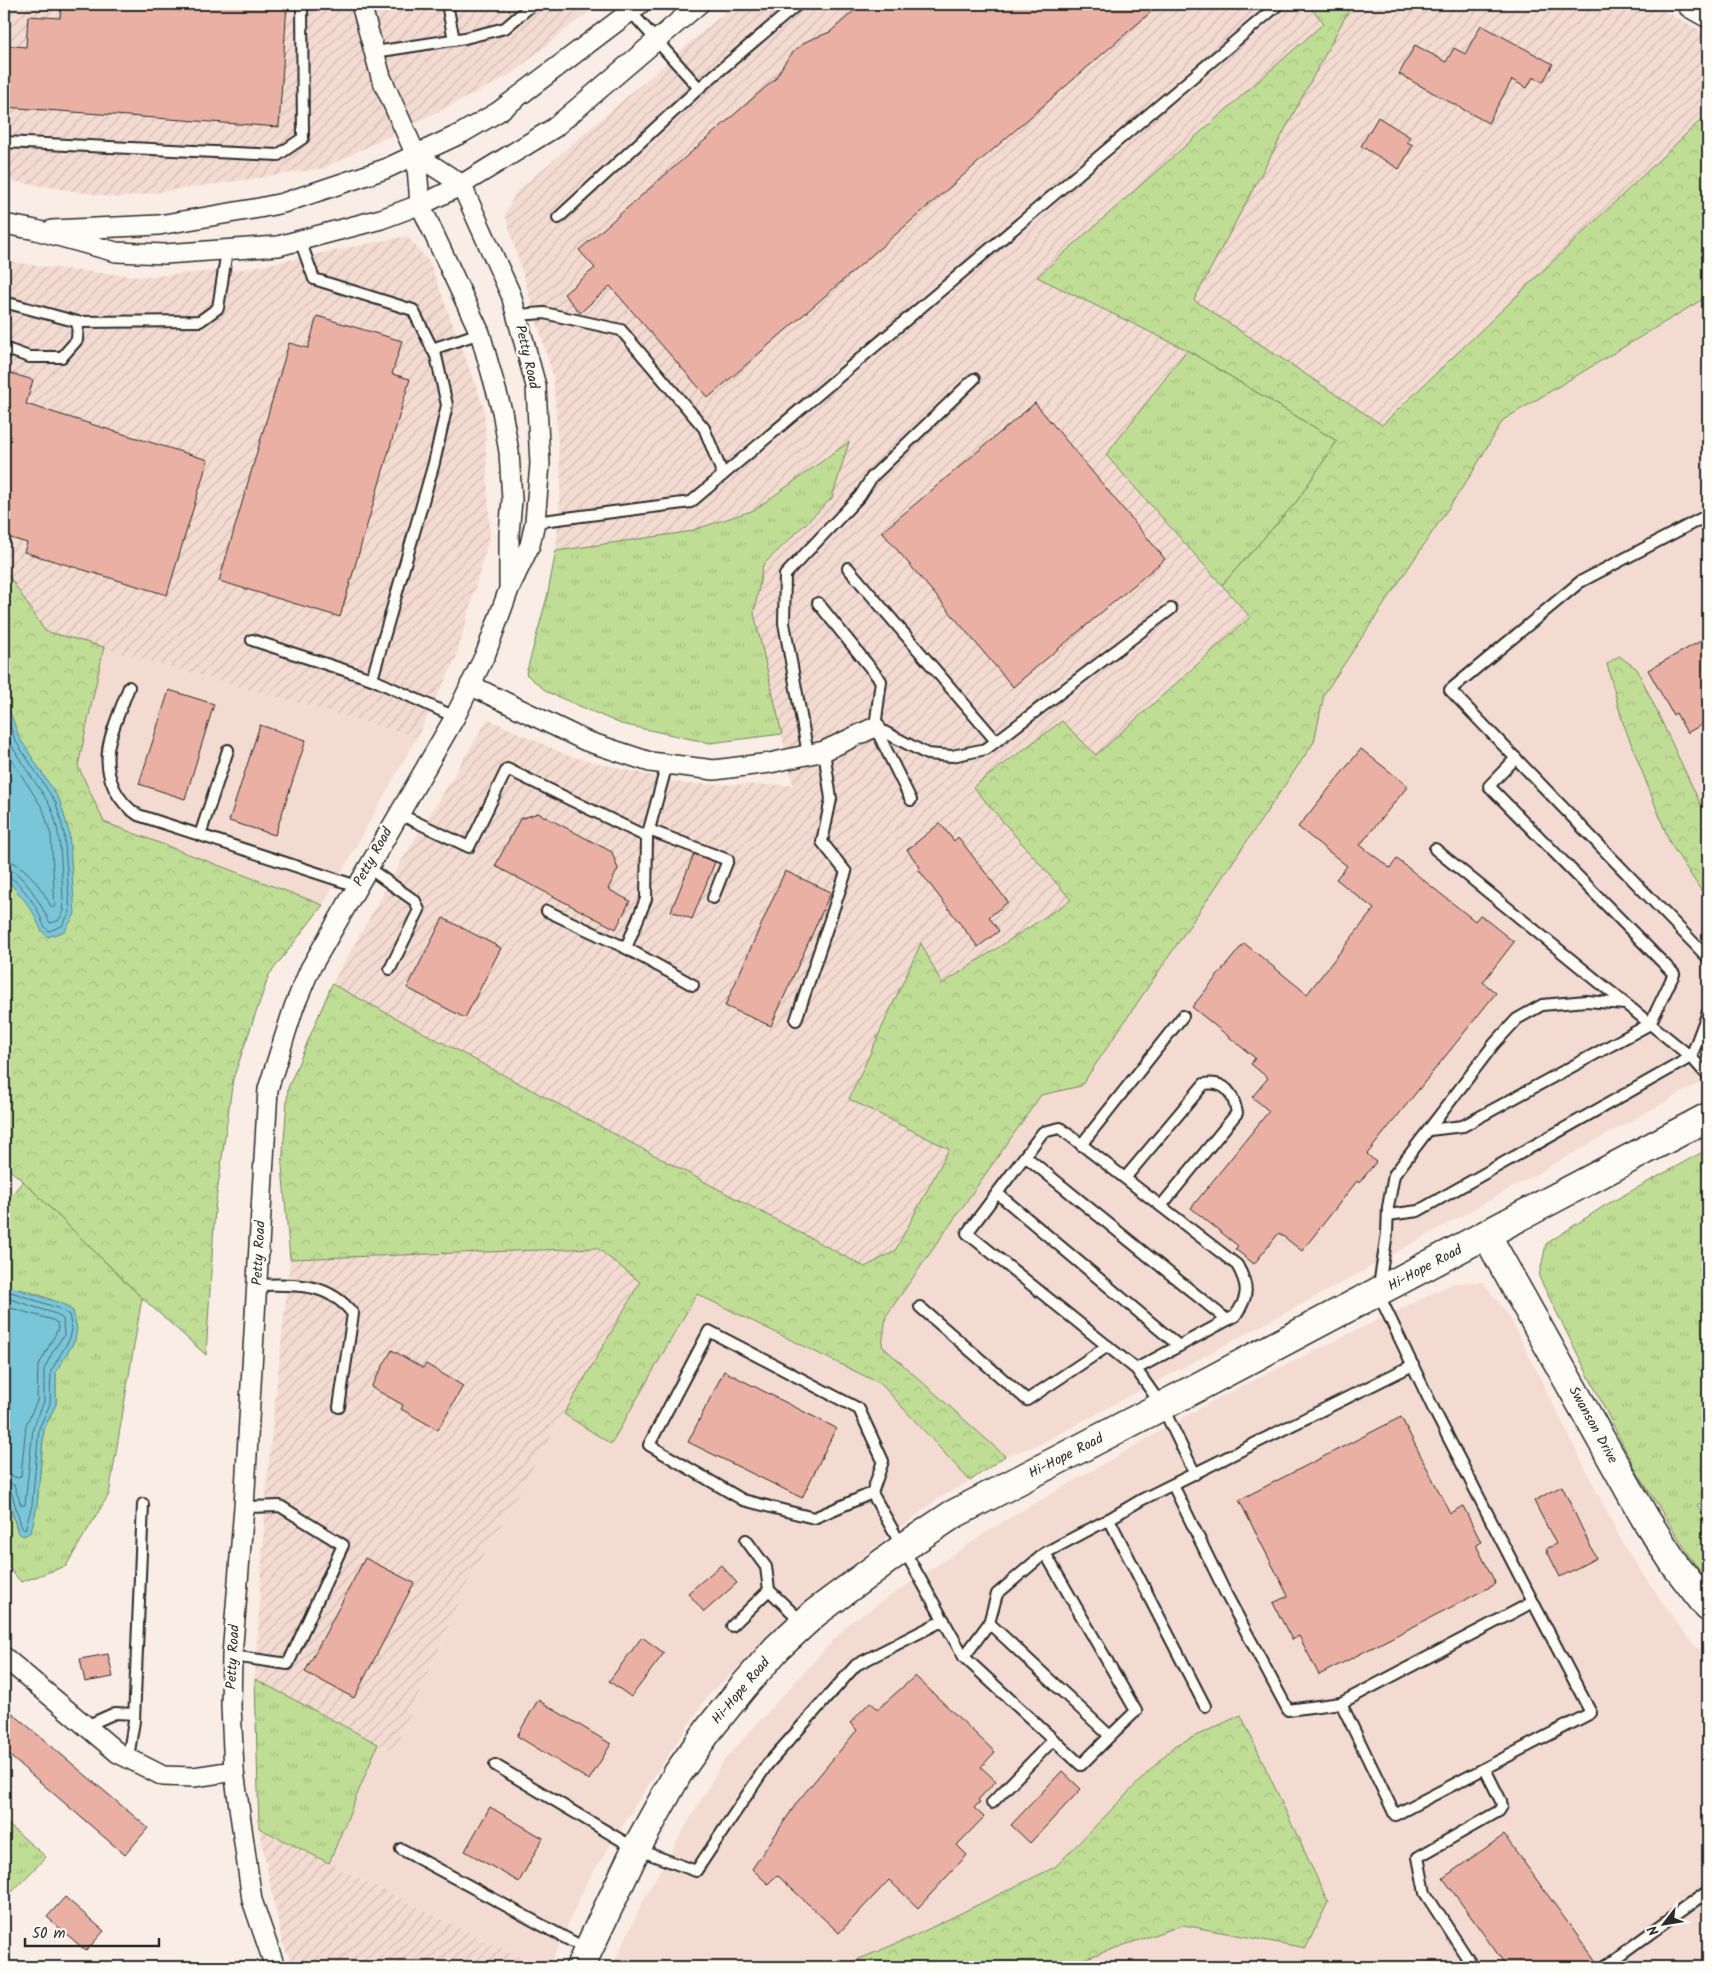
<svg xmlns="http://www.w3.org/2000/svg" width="1712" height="1971" font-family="Kalam,sans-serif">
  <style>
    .built { fill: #f4dbd2 }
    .industrial { fill: url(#industrial-furrows) }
    .grass { fill: url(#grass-tufts); stroke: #768460 }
    .forest { fill: url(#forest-crowns); stroke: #768460 }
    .water { fill: #7ac6d9; stroke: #5a8893 }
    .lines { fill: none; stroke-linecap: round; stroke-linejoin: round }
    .shore { stroke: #4b6971; stroke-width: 1 }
    .building { fill: #e9b0a3; stroke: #2b2b2b }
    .lane-casing { stroke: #2b2b2b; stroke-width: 14 }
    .street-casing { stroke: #2b2b2b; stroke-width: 22 }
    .secondary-casing { stroke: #2b2b2b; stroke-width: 31 }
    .lane { stroke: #fdfcf7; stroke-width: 10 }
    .street { stroke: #fdfcf7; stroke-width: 19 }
    .secondary { stroke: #fdfcf7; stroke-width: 28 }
    .labels { text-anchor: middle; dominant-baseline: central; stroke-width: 5; stroke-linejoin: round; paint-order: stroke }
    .street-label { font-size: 14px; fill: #2b2b2b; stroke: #fdfcf7 }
  </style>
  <defs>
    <pattern id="industrial-furrows" width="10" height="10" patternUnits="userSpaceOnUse" patternTransform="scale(1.25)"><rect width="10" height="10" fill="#f4dbd2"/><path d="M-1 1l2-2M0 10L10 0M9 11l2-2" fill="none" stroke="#d1bcb4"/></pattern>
    <pattern id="grass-tufts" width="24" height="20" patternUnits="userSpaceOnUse" patternTransform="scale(1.25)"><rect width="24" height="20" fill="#c0dd95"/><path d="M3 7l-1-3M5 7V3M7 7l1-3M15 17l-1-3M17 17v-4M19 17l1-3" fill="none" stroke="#a5be81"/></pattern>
    <pattern id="forest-crowns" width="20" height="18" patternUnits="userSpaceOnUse" patternTransform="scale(1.25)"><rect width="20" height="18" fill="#c0dd95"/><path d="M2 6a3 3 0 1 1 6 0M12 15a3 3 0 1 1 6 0" fill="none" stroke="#a5be81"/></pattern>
  </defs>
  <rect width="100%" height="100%" fill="#f9ede6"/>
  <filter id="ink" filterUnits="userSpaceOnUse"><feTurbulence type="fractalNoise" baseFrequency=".02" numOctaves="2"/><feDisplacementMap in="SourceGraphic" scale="10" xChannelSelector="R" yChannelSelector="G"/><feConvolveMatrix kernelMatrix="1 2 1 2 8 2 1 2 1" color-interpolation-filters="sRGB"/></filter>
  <g filter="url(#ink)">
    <g class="built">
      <polygon points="1708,296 1708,1078 1345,1281 1038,1445 1005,1456 882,1346 886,1316 1041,1095 1081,1086 1314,742 1324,694 1472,473 1503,420"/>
      <polygon points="104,647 417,737 323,905 104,822 78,767"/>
      <polygon points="1483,1282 1509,1316 1625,1548 1688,1639 1708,1658 1708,1967 1060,1967 1183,1925 1306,1948 1174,1746 1055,1867 912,1937 840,1967 612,1967 646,1895 724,1760 848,1624 1001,1523 1216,1399 1454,1283"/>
      <polygon points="697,1294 881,1384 970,1481 936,1500 843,1572 709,1694 638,1801 586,1884 549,1967 538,1967 329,1863 378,1744 394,1752 469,1580 564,1414 611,1443"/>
    </g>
    <g class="industrial">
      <polygon points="4,4 598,4 507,77 325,168 118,198 4,180"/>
      <polygon points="735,4 1307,4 1324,23 1038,277 1187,350 1106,455 1250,617 1096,755 973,787 1071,900 942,984 921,943 949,1149 895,1251 865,1267 332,984 401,862 488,719 569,756 686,784 793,785 754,613 763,565 832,498 849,443 754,509 687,532 556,551 561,483 553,376 505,214 516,192"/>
      <polygon points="1352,4 1651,4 1708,34 1708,113 1382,425 1193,299"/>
      <polygon points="407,236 430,263 484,408 490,534 456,658 417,737 45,631 4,568 4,260 43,267 140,277 244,269"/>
      <polygon points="597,1248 640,1281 469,1580 394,1752 255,1679 267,1478 290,1259"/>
      <polygon points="259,1828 538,1967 293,1967 282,1941"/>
    </g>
    <g class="grass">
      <polygon points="1187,350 1337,441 1297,501 1222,585 1106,455"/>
      <polygon points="849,442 832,498 763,565 754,613 782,734 710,743 621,724 547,692 526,674 547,597 556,551 687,532 754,510"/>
      <polygon points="1708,1149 1708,1498 1697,1505 1708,1520 1708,1585 1635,1469 1539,1277 1546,1244 1604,1206"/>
      <path d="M23,1181l119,117 -33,196 -43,72 -45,16 -17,-20v-78l14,49 19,-27 7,-77 12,-25v-32l19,-32 -2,-29c-15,-10 -51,-25 -69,-23v-84z"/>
      <polygon points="255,1679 378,1744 329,1863 259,1828"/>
      <polygon points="4,1821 46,1857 4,1900"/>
    </g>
    <g class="forest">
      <polygon points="1307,4 1352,4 1194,300 1382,425 1708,113 1708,296 1503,420 1472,473 1324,694 1314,742 1081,1086 1041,1095 886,1316 882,1346 1005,1456 970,1481 881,1384 697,1294 611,1444 564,1414 640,1282 597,1248 290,1259 282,1165 288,1088 332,984 865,1267 895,1251 949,1149 849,1099 921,943 942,984 1071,900 973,787 1062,721 1096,755 1250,617 1222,585 1297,501 1337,441 1187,350 1037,277 1324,23"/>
      <polygon points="4,568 45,631 104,647 78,766 104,822 323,905 269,975 233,1079 215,1208 206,1355 142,1298 23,1181 4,1165"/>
      <polygon points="1619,656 1637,669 1708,820 1708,901 1670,843 1622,720 1607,664"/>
      <polygon points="1241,1715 1328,1902 1306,1948 1183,1925 1060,1967 840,1967 912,1937 1055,1867 1174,1746"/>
    </g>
    <g class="water">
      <path d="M4,695l15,42 41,64 9,31 6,82 -10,17 -17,6c-10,-7 -10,-17 -16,-26 -8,-13 -18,-23 -28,-34z"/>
      <polygon points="11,1287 61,1303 73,1311 77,1329 75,1340 56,1372 56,1404 44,1429 37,1506 31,1532 24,1536 18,1533 4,1484 4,1288"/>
    </g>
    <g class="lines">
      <g class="shore">
        <path d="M4,709l11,31 41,63 8,30 6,79 -8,14 -13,5c-7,-4 -7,-13 -11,-20 -5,-10 -24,-36 -34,-37"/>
        <path d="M4,728c10,28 30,50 45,76 14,24 12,78 15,107l-6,10 -8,2c-8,-16 -27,-54 -46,-55"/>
        <path d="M4,748l39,61 8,26 4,72h-4c-8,-17 -27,-46 -47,-47"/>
        <polyline points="4,1292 11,1292 58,1308 69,1315 72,1329 70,1338 51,1371 50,1404 39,1428 32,1505 25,1530 22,1528 11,1491 4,1487"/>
        <polyline points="4,1299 10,1299 56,1314 63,1319 64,1335 53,1351 44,1370 44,1402 33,1428 25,1505 21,1505 14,1485 4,1481"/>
        <polyline points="4,1306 53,1320 57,1323 58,1329 38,1367 37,1401 26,1425 21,1476 18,1478 4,1473"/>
      </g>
    </g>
    <g class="building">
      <polygon points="61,4 287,4 279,127 4,107 4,45 26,47 28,16 60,18"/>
      <polygon points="862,4 1160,4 708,398 610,286 580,313 564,294 595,268 579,250 775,79 785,62 795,50 807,41 830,32"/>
      <polygon points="1481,25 1553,64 1543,82 1533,77 1527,88 1512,80 1488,123 1399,74 1415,45 1446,62 1454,48 1465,54"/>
      <polygon points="1378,117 1410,137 1407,142 1413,145 1399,169 1361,146"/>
      <polygon points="317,316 402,341 392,374 410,379 340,617 219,581 289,343 308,348"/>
      <polygon points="4,371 33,380 26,404 208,460 167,595 24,552 27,543 4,536"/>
      <polygon points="1035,403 1165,559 1013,687 882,532"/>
      <polygon points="1708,637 1708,721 1687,733 1676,713 1673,715 1648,670"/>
      <polygon points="169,690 214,704 185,799 139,784"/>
      <polygon points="260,725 306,740 275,835 229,821"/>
      <polygon points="1361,749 1408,786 1360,845 1390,868 1397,859 1475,921 1480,915 1514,942 1483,982 1496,993 1367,1154 1376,1162 1359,1183 1357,1181 1302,1251 1279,1233 1254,1264 1235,1249 1238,1246 1191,1208 1269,1111 1252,1097 1268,1078 1251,1064 1255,1058 1192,1007 1244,943 1307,994 1374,909 1336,879 1347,866 1298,827"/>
      <polygon points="538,813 612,852 618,869 608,889 630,901 616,929 495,866 520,819"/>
      <polygon points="940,823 954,841 958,837 1008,902 989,917 999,931 978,947 918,869 920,867 907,850"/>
      <polygon points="694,854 715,862 692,919 671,911"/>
      <polygon points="785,871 831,892 771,1026 725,1006"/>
      <polygon points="443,918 501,948 465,1018 407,988"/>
      <polygon points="392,1350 423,1368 426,1364 463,1386 438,1430 401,1409 403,1405 371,1387"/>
      <polygon points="724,1371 836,1428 802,1498 688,1442"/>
      <polygon points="1401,1417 1450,1513 1463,1506 1481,1542 1476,1545 1496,1584 1319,1675 1299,1636 1292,1640 1273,1603 1288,1596 1239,1500"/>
      <polygon points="1562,1486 1596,1558 1560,1577 1546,1549 1556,1544 1534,1501"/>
      <polygon points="365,1558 414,1583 354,1698 305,1672"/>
      <polygon points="721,1565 737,1583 704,1612 688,1593"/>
      <polygon points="642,1637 664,1653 631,1697 609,1681"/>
      <polygon points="108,1654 113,1677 85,1682 80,1659"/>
      <polygon points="915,1676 995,1752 981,1767 996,1781 978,1800 980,1802 974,1808 984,1817 957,1845 967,1855 918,1908 889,1880 839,1933 777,1875 768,1884 752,1869 798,1801 857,1730 850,1723 870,1702 878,1709"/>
      <polygon points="538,1700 611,1744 589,1780 517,1736"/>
      <polygon points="4,1706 148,1828 125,1855 4,1751"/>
      <polygon points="1062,1771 1081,1789 1030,1843 1011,1825"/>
      <polygon points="490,1807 543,1838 519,1882 465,1851"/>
      <polygon points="1504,1835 1598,1964 1597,1967 1507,1967 1443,1878"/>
      <polygon points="65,1897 104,1931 86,1951 47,1917"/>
    </g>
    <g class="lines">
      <defs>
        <g id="lane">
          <polyline points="447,4 454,40"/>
          <polyline points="631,12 699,88"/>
          <polyline points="375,52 465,38 505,28 533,4"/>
          <polyline points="4,142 278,155 303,138 302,4"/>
          <polyline points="558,218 699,88 798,4"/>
          <polyline points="300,240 314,279 413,310 436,356 447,405 434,463 372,679 455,717"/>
          <polyline points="4,302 78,322 77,340 62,357 29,357 4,348"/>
          <polyline points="517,315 544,313 621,330 704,428 723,475"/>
          <polyline points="78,322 200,321 218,308 227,250"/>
          <polyline points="432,349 480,333"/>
          <polyline points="1708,515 1580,582 1450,690 1708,958"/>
          <polyline points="535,522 691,502 1279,4"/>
          <polyline points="848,568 996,741"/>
          <polyline points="818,603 881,681 875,727 911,800"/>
          <polyline points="252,640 372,679"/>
          <path d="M129,687c-6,17 -20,47 -21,64 -3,26 9,51 30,64l219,71"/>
          <polyline points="875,727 927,754 952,756 986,749 1171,609"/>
          <polyline points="808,754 784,623 785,575 860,496 872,477 974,379"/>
          <polyline points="397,813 469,847 507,769 647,837 667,764"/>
          <polyline points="649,830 728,860 713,898"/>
          <polyline points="200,835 228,750"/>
          <polyline points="1435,849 1691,1057 1708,1076"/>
          <polyline points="367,867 415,901 419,910 390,969"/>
          <polyline points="547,911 626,948 646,899 647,837"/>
          <polyline points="626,948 693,985"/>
          <polyline points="796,1020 846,872 822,842 831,799 824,751"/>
          <polyline points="1429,1130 1463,1126 1650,1024 1674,974 1489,786 1516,758"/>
          <polyline points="1081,1145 1183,1016"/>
          <polyline points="1025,1156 1227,1320"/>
          <path d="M1125,1178l79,-94c22,-3 29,9 33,29l-76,93"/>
          <polyline points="997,1193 1179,1346"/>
          <polyline points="1388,1215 1418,1211 1691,1057 1708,1012"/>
          <path d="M257,1285c36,-1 72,-3 96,29l-14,93"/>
          <polyline points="920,1307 1027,1400 1108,1346"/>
          <path d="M1136,1369l99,-53c14,-19 14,-30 2,-51l-177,-137 -17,4 -76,101 169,136 26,37 33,68"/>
          <polyline points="1173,1485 1226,1594 1288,1710 1341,1703 1533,1602 1433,1408 1378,1293 1387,1233 1388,1207 1394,1175 1494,1044 1517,1019 1542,1005 1586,1001 1625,1004"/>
          <polyline points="872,1493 814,1518 743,1500 649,1445 709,1331 859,1409 883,1461 872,1493 964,1657 1081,1765 1110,1736"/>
          <polyline points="746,1540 766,1567 769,1590"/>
          <polyline points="989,1623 997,1594 1045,1553"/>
          <polyline points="732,1626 769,1590 803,1623"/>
          <polyline points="232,1656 288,1664 343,1545 280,1506 244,1507"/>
          <polyline points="964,1657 989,1623 1110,1736 1136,1711 1045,1553 1109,1519"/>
          <polyline points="1341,1703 1395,1815 1591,1713 1533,1602"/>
          <polyline points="1205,1706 1109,1519 1141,1500 1413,1365"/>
          <polyline points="86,1726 115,1713 134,1714"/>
          <polyline points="128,1758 134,1721 143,1504"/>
          <polyline points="495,1765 636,1849 696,1871 767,1765 856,1665 944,1620"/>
          <polyline points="992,1803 1053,1740"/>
          <polyline points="401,1849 586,1949"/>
          <polyline points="1473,1967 1425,1893 1418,1857 1499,1811 1502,1806 1501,1801 1485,1769"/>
          <polyline points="1604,1967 1708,1891"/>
        </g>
        <g id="street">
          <polyline points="361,4 381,77 416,155 420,204 480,333 502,411 509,452 512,500 509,534 509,585"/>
          <polyline points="4,224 36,230 116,252 165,254 278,246 381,219 427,202 456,188 554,128 699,4"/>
          <polyline points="52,230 159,225 259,208 283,203 385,169 462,133 498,112 640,4"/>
          <polyline points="470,685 586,741 650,762 714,770 770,763 824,751 875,727"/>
          <polyline points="4,1657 118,1753 163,1776 194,1777 234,1771"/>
          <polyline points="275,1967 252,1900 234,1771 231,1706 232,1656 244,1507 268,1089 294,1007 310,969 455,717 486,653 509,589 530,545 535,522 540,464 536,386 511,295 461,184 416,155"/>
        </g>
        <g id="secondary">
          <polyline points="1692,4 1708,13"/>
          <polyline points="1487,1236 1645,1518 1676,1566 1708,1607"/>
          <polyline points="580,1967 636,1849 678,1773 710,1728 743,1687 777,1648 815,1613 904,1547 952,1515 1162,1406 1708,1117"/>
        </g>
      </defs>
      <use href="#lane" class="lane-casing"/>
      <use href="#street" class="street-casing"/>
      <use href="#secondary" class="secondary-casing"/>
      <use href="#lane" class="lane"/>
      <use href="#street" class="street"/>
      <use href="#secondary" class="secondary"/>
    </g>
  </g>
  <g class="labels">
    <g class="street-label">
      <text transform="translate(527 357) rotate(77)">Petty Road</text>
      <text transform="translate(373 857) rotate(-61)">Petty Road</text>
      <text transform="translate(259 1253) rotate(-87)">Petty Road</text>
      <text transform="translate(1425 1268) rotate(-28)">Hi-Hope Road</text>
      <text transform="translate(1593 1425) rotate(61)">Swanson Drive</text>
      <text transform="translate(1066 1456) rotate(-27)">Hi-Hope Road</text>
      <text transform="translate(233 1657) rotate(-87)">Petty Road</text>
      <text transform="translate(741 1691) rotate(-50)">Hi-Hope Road</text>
    </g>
  </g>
  <rect width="1712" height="1971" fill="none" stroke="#fdfcf7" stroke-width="20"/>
  <rect x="10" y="10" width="1692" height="1951" fill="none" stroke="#2b2b2b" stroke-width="2" filter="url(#ink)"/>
  <g transform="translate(1664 1924) rotate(239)" stroke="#fdfcf7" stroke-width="4" paint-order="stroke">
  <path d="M0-4L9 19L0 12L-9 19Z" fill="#2b2b2b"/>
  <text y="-8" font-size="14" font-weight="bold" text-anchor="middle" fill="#2b2b2b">N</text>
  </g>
  <path d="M25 1938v8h134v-8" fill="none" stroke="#2b2b2b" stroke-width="2.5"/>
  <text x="32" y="1938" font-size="15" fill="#2b2b2b" stroke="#fdfcf7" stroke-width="4" paint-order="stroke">50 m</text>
</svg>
